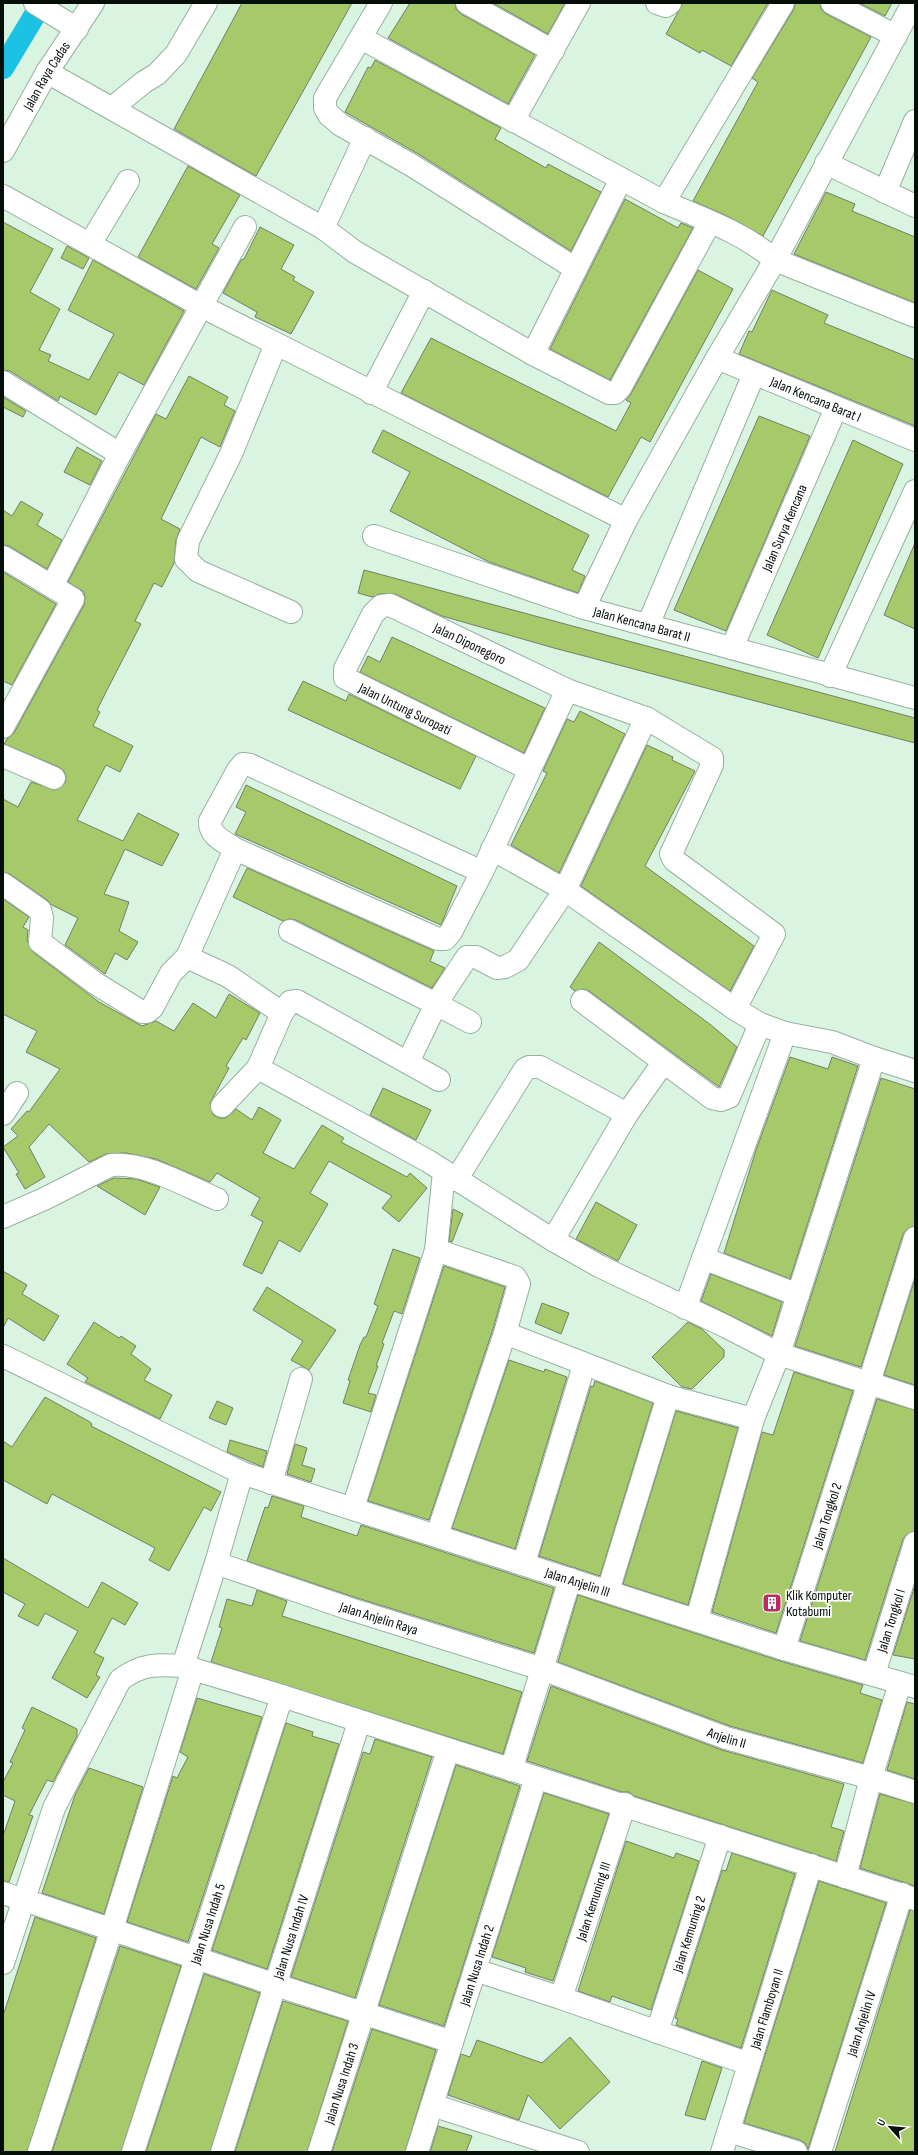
<svg xmlns="http://www.w3.org/2000/svg" width="918" height="2155" font-family="'Sofia Sans Condensed',sans-serif">
  <style>
    .lines { fill: none; stroke-linecap: round; stroke-linejoin: round }
    .canal { stroke: #1cc2e3; stroke-width: 22 }
    .building { fill: #a6c969; stroke: #757e67 }
    .minor-casing { stroke: #97b09f; stroke-width: 24 }
    .minor { stroke: #fff; stroke-width: 22 }
    .labels { text-anchor: middle; dominant-baseline: central; stroke-width: 3.5; stroke-linejoin: round; paint-order: stroke }
    .street-label { font-size: 14px; fill: #060e08; stroke: #fff }
    .poi-label { font-size: 14px; fill: #060e08; stroke: #fff; text-anchor: start }
  </style>
  <rect width="100%" height="100%" fill="#daf4e2"/>
  <g class="lines">
    <polyline class="canal" points="3,68 42,3"/>
  </g>
  <g class="building">
    <polygon points="242,3 352,3 256,176 174,129"/>
    <polygon points="410,3 455,3 456,9 461,14 535,55 508,104 388,38"/>
    <polygon points="493,3 565,3 548,34"/>
    <polygon points="683,3 768,3 731,66 702,50 700,53 666,34"/>
    <polygon points="795,3 820,3 821,9 826,14 871,37 763,236 727,216 693,201 758,82 752,78 794,9"/>
    <polygon points="859,3 892,3 885,16"/>
    <polygon points="375,60 501,128 495,139 546,168 548,164 601,192 571,251 420,155 345,112 368,67 371,68"/>
    <polygon points="188,166 240,195 212,244 219,248 196,289 138,257"/>
    <polygon points="826,192 855,204 852,211 915,237 915,303 794,254"/>
    <polygon points="625,199 678,228 681,223 693,228 610,380 550,349"/>
    <polygon points="3,222 53,249 30,292 60,309 39,350 51,355 48,361 89,380 114,334 68,310 93,260 184,311 144,385 119,372 96,415 60,396 58,401 10,371 3,370"/>
    <polygon points="260,227 294,245 281,269 295,277 293,280 314,292 291,334 255,317 257,312 223,293 241,260 244,259"/>
    <polygon points="67,246 89,258 83,269 61,258"/>
    <polygon points="698,270 733,289 650,442 641,437 608,497 401,393 431,338 616,431 631,403 626,400 631,394"/>
    <polygon points="772,290 828,315 824,323 915,360 915,426 739,354 749,331 752,332"/>
    <polygon points="189,376 228,397 224,405 235,411 220,447 201,437 161,519 180,529 176,540 174,563 162,587 154,583 135,621 141,624 107,690 97,710 100,712 93,726 133,746 120,772 106,765 77,820 123,841 138,813 179,834 162,866 125,849 104,894 129,902 119,931 138,942 127,960 115,953 105,974 65,945 78,918 50,904 47,900 10,874 3,872 3,799 18,807 31,782 56,790 65,783 66,777 64,771 59,767 4,744 7,739 14,733 84,605 85,598 84,592 68,582 156,414 166,419"/>
    <polygon points="3,397 26,411 23,417 3,407"/>
    <polygon points="759,416 810,436 726,631 674,610"/>
    <polygon points="383,430 589,535 572,570 585,576 578,593 489,562 390,511 410,472 372,452"/>
    <polygon points="853,440 903,464 818,658 767,635"/>
    <polygon points="77,447 102,461 90,485 64,472"/>
    <polygon points="21,501 43,514 37,525 62,540 47,569 9,546 3,545 3,510 12,516"/>
    <polygon points="915,543 915,629 884,615"/>
    <polygon points="364,570 915,718 915,743 554,648 442,616 395,594 380,594 372,597 358,593"/>
    <polygon points="3,572 56,604 12,685 3,681"/>
    <polygon points="392,637 545,708 524,753 360,672 368,656 380,662"/>
    <polygon points="303,681 346,701 349,694 476,756 460,789 288,710"/>
    <polygon points="580,711 625,734 559,873 511,845 547,773 543,771 567,719 574,722"/>
    <polygon points="647,745 673,757 672,760 695,771 645,866 754,946 730,991 581,886"/>
    <polygon points="246,785 457,886 441,925 235,834 246,812 236,807"/>
    <polygon points="247,868 434,951 430,961 445,968 432,988 296,920 289,919 283,921 233,897"/>
    <polygon points="3,899 29,917 23,927 28,930 27,940 33,952 99,1002 142,1026 156,1021 174,1031 193,1003 216,1018 229,994 260,1013 246,1040 243,1038 226,1066 229,1068 210,1103 213,1115 219,1118 226,1118 236,1109 252,1120 259,1107 281,1120 263,1153 294,1169 322,1125 344,1138 341,1142 407,1177 410,1173 427,1188 399,1222 382,1208 392,1196 329,1161 310,1193 328,1204 300,1252 279,1240 262,1274 243,1265 263,1222 251,1215 260,1198 217,1173 210,1182 156,1159 126,1153 106,1154 89,1162 49,1124 29,1147 45,1177 25,1189 16,1174 19,1173 3,1147 18,1136 11,1129 27,1111 29,1112 60,1069 26,1052 37,1031 3,1014"/>
    <polygon points="599,942 711,1025 737,1047 719,1087 589,991 583,989 575,991 570,987"/>
    <polygon points="790,1057 828,1069 832,1057 858,1066 790,1279 724,1253 756,1150"/>
    <polygon points="881,1078 915,1089 915,1226 907,1229 903,1234 861,1367 795,1346"/>
    <polygon points="383,1088 431,1110 416,1140 370,1115"/>
    <polygon points="114,1178 136,1179 160,1187 145,1215 97,1186"/>
    <polygon points="596,1202 637,1225 618,1261 576,1239"/>
    <polygon points="453,1209 463,1214 452,1242 449,1241"/>
    <polygon points="393,1249 420,1258 402,1314 394,1311 382,1343 384,1344 376,1366 378,1366 368,1393 376,1395 371,1412 343,1403 350,1381 348,1380 360,1345 364,1337 366,1337 378,1306 374,1304"/>
    <polygon points="444,1266 505,1287 493,1329 429,1520 368,1501"/>
    <polygon points="3,1271 27,1285 22,1294 59,1316 44,1341 8,1318 3,1328"/>
    <polygon points="711,1274 782,1302 772,1336 701,1301"/>
    <polygon points="915,1279 915,1385 884,1375"/>
    <polygon points="267,1287 336,1330 309,1370 291,1360 303,1341 253,1310"/>
    <polygon points="542,1303 569,1313 561,1334 535,1323"/>
    <polygon points="94,1322 119,1338 121,1336 136,1346 131,1354 151,1369 144,1380 172,1395 160,1419 85,1382 88,1378 67,1364"/>
    <polygon points="688,1322 702,1329 724,1350 724,1357 692,1389 682,1387 652,1357"/>
    <polygon points="509,1360 544,1372 545,1369 567,1377 515,1549 452,1528"/>
    <polygon points="794,1372 853,1391 776,1633 712,1612 762,1432 773,1435"/>
    <polygon points="595,1381 653,1403 600,1576 539,1556 591,1386 593,1387"/>
    <polygon points="45,1397 90,1422 92,1424 91,1426 221,1492 211,1511 204,1507 169,1571 149,1560 155,1548 52,1494 47,1504 3,1480 3,1441 12,1447"/>
    <polygon points="877,1399 915,1410 915,1531 907,1534 903,1539 865,1660 800,1641"/>
    <polygon points="217,1401 233,1408 226,1425 209,1418"/>
    <polygon points="676,1411 738,1428 688,1605 623,1584"/>
    <polygon points="230,1440 267,1451 263,1467 227,1452"/>
    <polygon points="295,1444 307,1448 302,1465 315,1469 311,1482 287,1474"/>
    <polygon points="272,1496 304,1506 301,1517 357,1536 361,1525 554,1588 534,1653 351,1596 247,1561 265,1507 268,1508"/>
    <polygon points="3,1558 88,1608 102,1582 138,1603 125,1625 112,1618 94,1653 104,1658 96,1675 100,1677 87,1698 52,1678 78,1631 45,1613 38,1626 18,1616 25,1604 3,1592"/>
    <polygon points="915,1585 915,1659 893,1655"/>
    <polygon points="257,1590 287,1601 282,1616 522,1692 503,1754 211,1662 222,1628 219,1627 227,1599 252,1606"/>
    <polygon points="578,1595 780,1661 863,1685 860,1693 882,1700 863,1763 730,1726 558,1662"/>
    <polygon points="551,1686 722,1750 844,1784 831,1827 844,1831 836,1861 634,1796 629,1792 622,1792 527,1761"/>
    <polygon points="197,1698 262,1717 188,1942 127,1922 173,1776 177,1778 188,1757 180,1752"/>
    <polygon points="907,1702 915,1704 915,1779 887,1770"/>
    <polygon points="32,1707 77,1729 77,1736 53,1782 47,1780 29,1815 33,1816 9,1882 3,1881 3,1836 15,1801 3,1795 3,1782 13,1763 10,1762 25,1730 22,1728"/>
    <polygon points="286,1723 313,1732 312,1736 339,1744 267,1969 212,1950"/>
    <polygon points="375,1739 432,1757 355,1998 291,1977 363,1752 370,1754"/>
    <polygon points="456,1765 520,1786 444,2026 379,2005"/>
    <polygon points="89,1768 143,1787 104,1914 42,1893 75,1795"/>
    <polygon points="544,1793 609,1814 553,1981 525,1972 526,1968 492,1957"/>
    <polygon points="880,1794 915,1804 915,1886 860,1868"/>
    <polygon points="626,1841 674,1858 676,1853 699,1861 651,2010 612,1996 610,2002 578,1991"/>
    <polygon points="732,1853 795,1874 741,2048 676,2025 678,2019 675,2018 722,1870 726,1871"/>
    <polygon points="819,1881 886,1903 808,2149 805,2143 800,2140 744,2123"/>
    <polygon points="910,1910 915,1911 915,2152 835,2152"/>
    <polygon points="35,1917 96,1938 27,2152 3,2152 3,2016"/>
    <polygon points="120,1946 181,1966 121,2152 52,2152"/>
    <polygon points="204,1974 260,1993 210,2152 146,2152"/>
    <polygon points="283,2001 348,2021 307,2152 235,2152"/>
    <polygon points="372,2029 436,2050 405,2152 332,2152"/>
    <polygon points="570,2037 610,2082 560,2129 528,2095 519,2120 448,2095 461,2054 470,2057 477,2040 542,2063"/>
    <polygon points="702,2061 722,2068 705,2120 685,2115"/>
    <polygon points="438,2126 472,2136 466,2152 430,2152"/>
  </g>
  <g class="lines">
    <defs>
      <g id="minor">
        <polyline points="35,3 77,29"/>
        <polyline points="381,3 325,98 325,108 329,115 341,125 413,166 576,269"/>
        <polyline points="467,3 553,51"/>
        <polyline points="657,3 666,6 670,3"/>
        <polyline points="832,3 896,36"/>
        <path d="M361,38l303,164c37,16 80,31 111,58l140,56"/>
        <polyline points="47,72 323,228"/>
        <polyline points="112,108 144,82 157,74 176,54 206,3"/>
        <polyline points="513,121 579,3"/>
        <polyline points="365,138 323,228 355,252 533,354 609,393 615,393 620,388 710,222"/>
        <path id="s1" d="M3,151l44,-79 46,-69"/>
        <polyline points="826,163 915,206"/>
        <polyline points="885,192 915,121"/>
        <polyline points="3,196 201,306 626,520"/>
        <polyline points="664,202 783,3"/>
        <polyline points="90,244 128,181"/>
        <polyline points="276,344 231,454 188,541 186,559 198,571 291,612"/>
        <polyline points="533,354 621,179"/>
        <path id="s2" d="M717,358l198,82"/>
        <polyline points="3,382 120,454"/>
        <polyline points="371,393 424,291"/>
        <path id="s3" d="M374,536l210,72 331,90"/>
        <polyline points="3,557 73,599 3,727"/>
        <polyline points="52,586 120,454 245,227"/>
        <polyline points="584,608 626,520 717,358 775,260 913,3"/>
        <polyline points="648,625 754,374"/>
        <path id="s4" d="M732,648l104,-240"/>
        <polyline points="830,676 915,491"/>
        <polyline points="3,756 54,778"/>
        <path id="s5" d="M529,769l-184,-91v-9l28,-55 8,-8 9,-1 177,85 79,28 66,40v7l-41,89 3,6 100,74 -39,75"/>
        <polyline points="492,849 565,890 735,1009 760,1024 785,1033 832,1042 874,1058 915,1071"/>
        <path d="M482,872l-232,-107 -7,-1 -5,6 -28,51c-1,15 14,20 25,28l203,90h7l6,-7 31,-60 85,-182"/>
        <polyline points="3,884 40,910 42,918 40,942 95,983 142,1012 147,1012 152,1008 171,973 187,957 235,849"/>
        <polyline points="290,931 436,1004 467,957 476,957 497,968 505,967 518,960 565,890 646,718"/>
        <polyline points="187,957 228,976 282,1013"/>
        <polyline points="582,1001 712,1098 721,1100 729,1097 760,1024"/>
        <polyline points="408,1062 436,1004 470,1022"/>
        <polyline points="439,1080 297,1001 290,1002 282,1013 258,1068 428,1161 553,1240 599,1266 727,1327 779,1354 915,1398"/>
        <polyline points="222,1106 258,1068"/>
        <polyline points="3,1114 17,1093"/>
        <polyline points="456,1180 525,1069 529,1067 540,1067 627,1114"/>
        <path d="M3,1217l41,-18 67,-34c36,-3 74,21 106,34"/>
        <polyline points="553,1240 627,1114 663,1063"/>
        <polyline points="436,1250 515,1277 519,1284 505,1333 437,1535"/>
        <polyline points="703,1258 798,1295"/>
        <polyline points="685,1308 785,1033"/>
        <polyline points="505,1333 668,1396 753,1419"/>
        <path id="s6" d="M3,1356l239,117 542,176 131,38"/>
        <polyline points="271,1483 301,1379"/>
        <polyline points="353,1508 436,1250 444,1172"/>
        <path id="s7" d="M216,1563l131,45 195,61 184,69 145,40 44,14"/>
        <polyline points="524,1563 584,1365"/>
        <polyline points="608,1591 668,1396"/>
        <polyline points="697,1619 753,1419 779,1354 874,1058"/>
        <path id="s8" d="M784,1649l131,-411"/>
        <polyline points="183,1666 216,1563 242,1473"/>
        <path id="s9" d="M874,1674l41,-131"/>
        <polyline points="511,1770 570,1579"/>
        <polyline points="845,1877 871,1778 900,1683"/>
        <polyline points="3,1893 276,1985 452,2042"/>
        <path d="M3,1963l51,-155 66,-128c21,-16 37,-16 63,-14l99,30 633,203"/>
        <polyline points="475,1970 561,1998 749,2064"/>
        <path id="s10" d="M561,1998l64,-194"/>
        <path id="s11" d="M657,2032l63,-196"/>
        <polyline points="432,2105 578,2152"/>
        <polyline points="729,2131 796,2152"/>
        <polyline points="39,2152 112,1929 193,1669"/>
        <path id="s12" d="M133,2152l149,-456"/>
        <path id="s13" d="M222,2152l137,-430"/>
        <path id="s14" d="M319,2152l129,-402"/>
        <path id="s15" d="M417,2152l119,-374"/>
        <path id="s16" d="M722,2152l89,-287"/>
        <path id="s17" d="M820,2152l82,-258"/>
      </g>
    </defs>
    <use href="#minor" class="minor-casing"/>
    <use href="#minor" class="minor"/>
  </g>
  <defs>
    <symbol id="building-square" viewBox="-11 -11 22 22"><rect x="-9" y="-9" width="18" height="18" rx="4" fill="#ba2c60" stroke="#fff"/><path d="M-4-6H4V6H1V3H-1V6H-4ZM-2.5-4.3h1.7v1.8h-1.7ZM.8-4.3h1.7v1.8H.8ZM-2.5-1h1.7V.8h-1.7ZM.8-1h1.7V.8H.8Z" fill="#fff"/></symbol>
  </defs>
  <g fill-rule="evenodd">
    <use href="#building-square" x="761" y="1592" width="22" height="22"/>
  </g>
  <g class="labels">
    <g class="street-label">
      <text stroke="none"><textPath href="#s1" startOffset="87">Jalan Raya Cadas</textPath></text>
      <text stroke="none"><textPath href="#s2" startOffset="107">Jalan Kencana Barat I</textPath></text>
      <text stroke="none"><textPath href="#s4" startOffset="131">Jalan Surya Kencana</textPath></text>
      <text stroke="none"><textPath href="#s3" startOffset="282">Jalan Kencana Barat II</textPath></text>
      <text stroke="none"><textPath href="#s5" startOffset="385">Jalan Diponegoro</textPath></text>
      <text transform="translate(405 709) rotate(26)">Jalan Untung Suropati</text>
      <text stroke="none"><textPath href="#s8" startOffset="140">Jalan Tongkol 2</textPath></text>
      <text stroke="none"><textPath href="#s6" startOffset="619">Jalan Anjelin III</textPath></text>
      <text stroke="none"><textPath href="#s7" startOffset="172">Jalan Anjelin Raya</textPath></text>
      <text stroke="none"><textPath href="#s9" startOffset="56">Jalan Tongkol I</textPath></text>
      <text stroke="none"><textPath href="#s7" startOffset="540">Anjelin II</textPath></text>
      <text stroke="none"><textPath href="#s10" startOffset="102">Jalan Kemuning III</textPath></text>
      <text stroke="none"><textPath href="#s12" startOffset="240">Jalan Nusa Indah 5</textPath></text>
      <text stroke="none"><textPath href="#s11" startOffset="103">Jalan Kemuning 2</textPath></text>
      <text stroke="none"><textPath href="#s13" startOffset="226">Jalan Nusa Indah IV</textPath></text>
      <text stroke="none"><textPath href="#s15" startOffset="196">Jalan Nusa Indah 2</textPath></text>
      <text stroke="none"><textPath href="#s16" startOffset="150">Jalan Flamboyan II</textPath></text>
      <text stroke="none"><textPath href="#s17" startOffset="135">Jalan Anjelin IV</textPath></text>
      <text stroke="none"><textPath href="#s14" startOffset="72">Jalan Nusa Indah 3</textPath></text>
    </g>
    <g class="poi-label">
      <text x="786" y="1595">Klik Komputer<tspan x="786" dy="16">Kotabumi</tspan></text>
    </g>
  </g>
  <rect width="918" height="2155" fill="none" stroke="#060e08" stroke-width="8"/>
  <g transform="translate(890 2127) rotate(297)" stroke="#ffffff" stroke-width="3" paint-order="stroke">
  <path d="M0-3L7 15L0 10L-7 15Z" fill="#060e08"/>
  <text y="-6" font-size="11" font-weight="bold" text-anchor="middle" fill="#060e08">U</text>
  </g>
</svg>
